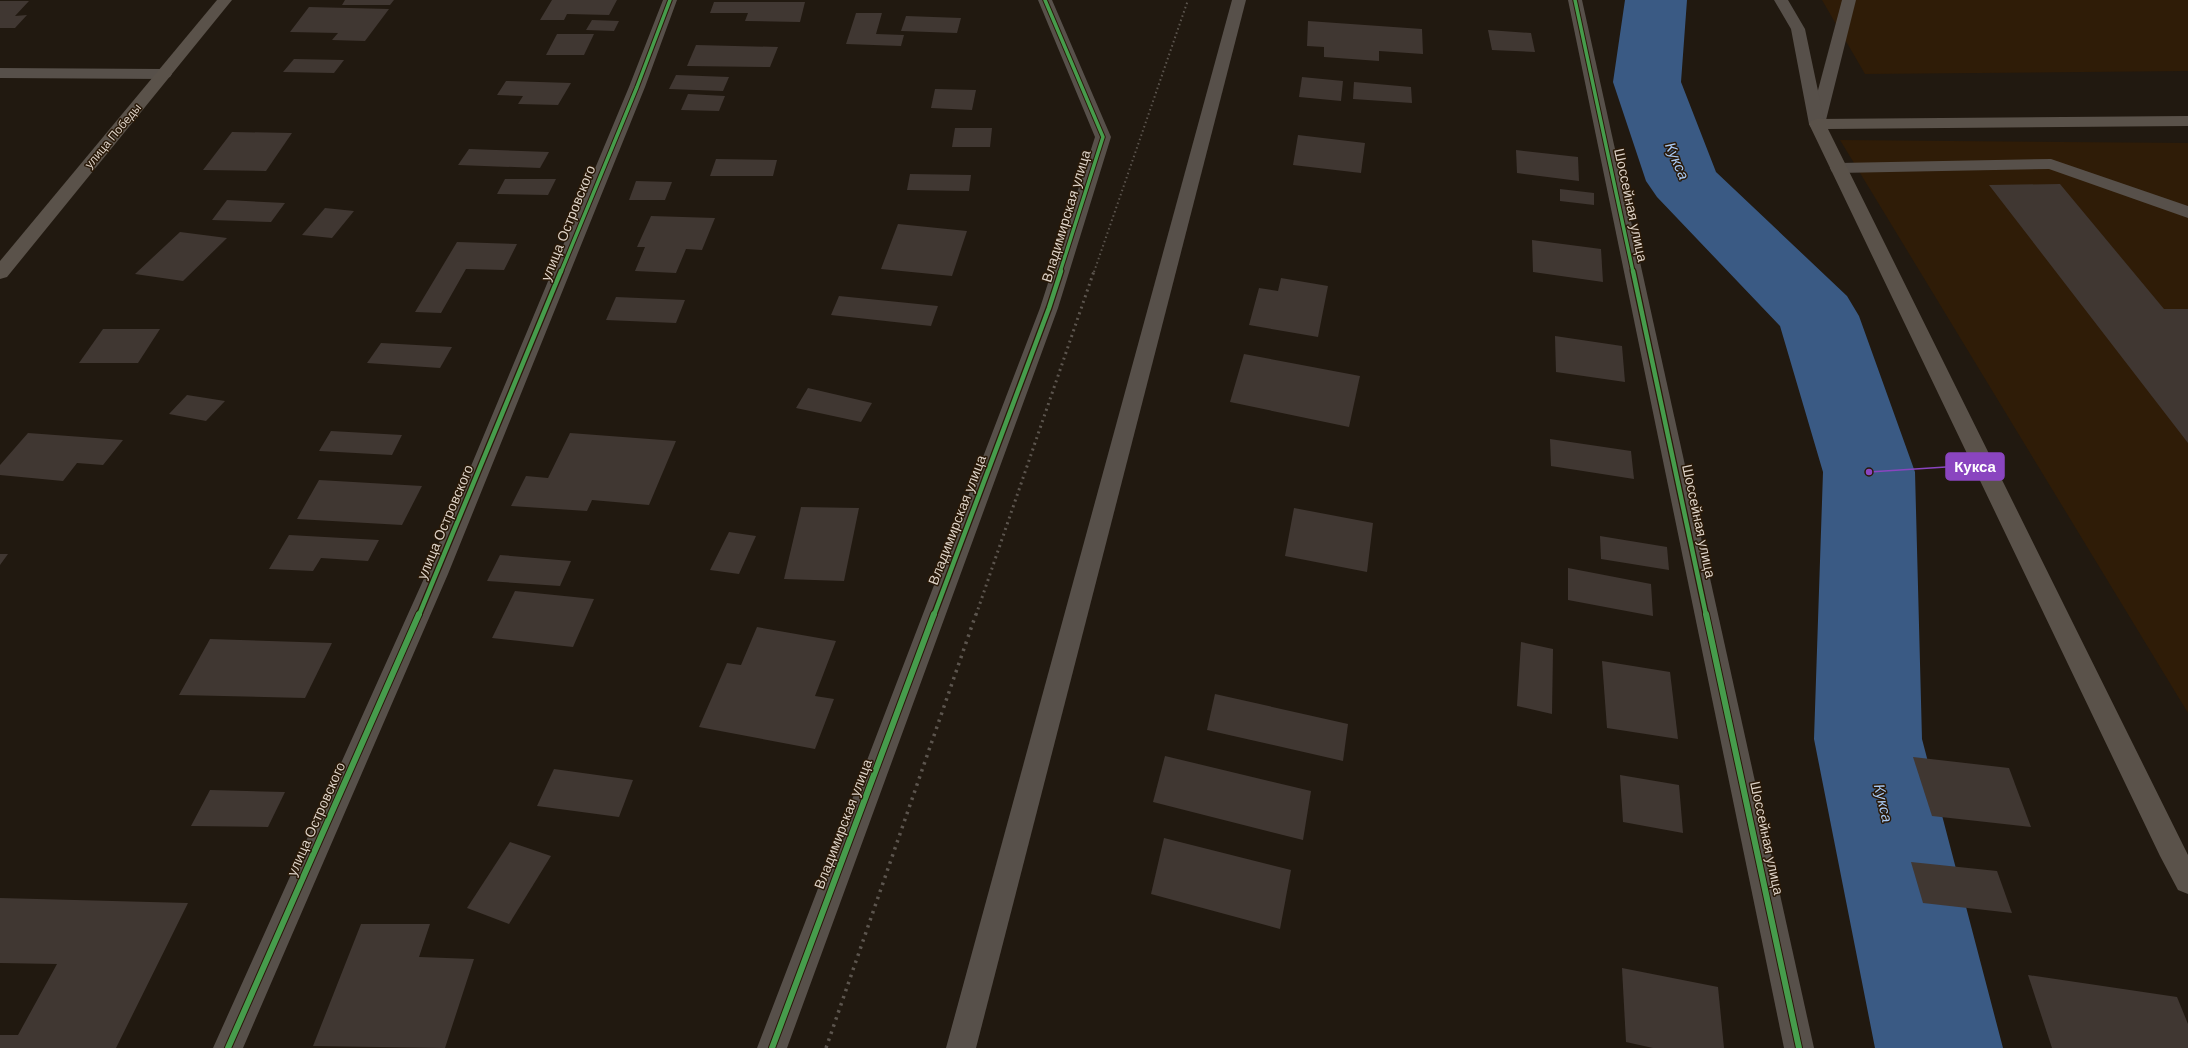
<svg xmlns="http://www.w3.org/2000/svg" width="2188" height="1048" font-family="'DM Sans',sans-serif">
  <style>
    .built { fill: #2f1c07 }
    .lines { fill: none; stroke-linecap: round; stroke-linejoin: round }
    .river { fill: #3a5a84; fill-rule: evenodd }
    .building { fill: #403732 }
    .lane { fill: #57504a; fill-rule: evenodd }
    .street { fill: #57504a; fill-rule: evenodd }
    .secondary { fill: #5a524a; fill-rule: evenodd }
    .rail-far2 { stroke: #5c554e; stroke-width: 2; stroke-dasharray: 1.5 3; stroke-linecap: butt }
    .rail-far1 { stroke: #5c554e; stroke-width: 3; stroke-dasharray: 2 4; stroke-linecap: butt }
    .rail { stroke: #5c554e; stroke-width: 3.5; stroke-dasharray: 2.5 5; stroke-linecap: butt }
    .cycleway-far2-casing { stroke: #291908; stroke-width: 5.5 }
    .cycleway-far1-casing { stroke: #291908; stroke-width: 7 }
    .cycleway-casing { stroke: #291908; stroke-width: 8 }
    .cycleway-far2 { stroke: #469c4c; stroke-width: 3.5 }
    .cycleway-far1 { stroke: #469c4c; stroke-width: 4.5 }
    .cycleway { stroke: #469c4c; stroke-width: 6 }
    .labels { text-anchor: middle; dominant-baseline: central; stroke-width: 3; stroke-linejoin: round; paint-order: stroke }
    .far-street-label { font-size: 12px; fill: #ded3c8; stroke: #291908 }
    .street-label { font-size: 14px; fill: #ded3c8; stroke: #291908 }
    .water-label { font-size: 15px; font-style: italic; fill: #aacbf6; stroke: #291908 }
    .leader { fill: none; stroke: #8a45c0; stroke-width: 1.5 }
    .callout-dot { fill: #8a45c0; stroke: #291908; stroke-width: 1.5 }
    .callout { fill: #8a45c0; stroke: #8a45c0; stroke-width: 1.5 }
    .callout-label { font-size: 15px; text-anchor: middle; font-weight: bold; fill: #fff }
  </style>
  <rect width="100%" height="100%" fill="#211910"/>
  <g class="built">
    <polygon points="1822,0 2188,0 2188,71 1865,74"/>
    <polygon points="1840,140 2188,143 2188,713"/>
  </g>
  <g class="lines">
    <polygon class="river" points="1625,0 1687,0 1681,82 1716,172 1847,296 1859,316 1915,472 1922,739 2003,1048 1875,1048 1814,739 1823,472 1780,326 1657,197 1646,181 1613,82"/>
  </g>
  <g class="building">
    <polygon points="345,0 394,0 390,5 342,5"/>
    <polygon points="552,0 617,0 609,15 567,14 564,20 540,20"/>
    <polygon points="0,1 29,1 15,16 27,15 15,28 0,28"/>
    <polygon points="714,2 805,2 800,22 745,21 748,13 710,13"/>
    <polygon points="309,7 389,9 365,41 332,40 338,33 290,32"/>
    <polygon points="856,13 882,13 876,34 904,35 901,46 846,44"/>
    <polygon points="906,16 961,18 957,33 901,31"/>
    <polygon points="592,20 619,21 614,31 586,30"/>
    <polygon points="1308,21 1422,29 1423,54 1379,51 1379,61 1324,57 1324,47 1307,46"/>
    <polygon points="1488,30 1531,33 1535,52 1492,50"/>
    <polygon points="557,34 594,34 584,55 546,55"/>
    <polygon points="696,45 778,47 770,67 687,66"/>
    <polygon points="294,59 344,60 334,73 283,72"/>
    <polygon points="676,75 729,77 723,91 669,89"/>
    <polygon points="1302,77 1343,81 1341,101 1299,97"/>
    <polygon points="506,81 571,83 558,105 518,104 523,96 497,95"/>
    <polygon points="1354,82 1411,87 1412,103 1353,99"/>
    <polygon points="935,89 976,90 972,110 931,108"/>
    <polygon points="688,94 725,96 719,111 681,110"/>
    <polygon points="955,128 992,128 990,147 952,147"/>
    <polygon points="232,132 292,133 266,171 203,170"/>
    <polygon points="1298,135 1365,143 1361,173 1293,165"/>
    <polygon points="469,149 549,152 540,168 458,165"/>
    <polygon points="1516,150 1578,157 1579,181 1517,173"/>
    <polygon points="716,159 777,160 773,176 710,176"/>
    <polygon points="910,174 971,175 969,191 907,190"/>
    <polygon points="505,179 556,179 548,195 497,194"/>
    <polygon points="636,181 672,182 665,200 629,200"/>
    <polygon points="2060,184 2164,309 2188,309 2188,443 1989,185"/>
    <polygon points="1560,189 1594,193 1594,205 1560,201"/>
    <polygon points="227,200 285,203 271,222 212,220"/>
    <polygon points="325,208 354,211 332,238 302,235"/>
    <polygon points="651,216 715,218 702,250 686,249 676,273 635,271 645,247 637,247"/>
    <polygon points="898,224 967,231 952,276 881,269"/>
    <polygon points="180,232 227,238 183,281 135,274"/>
    <polygon points="1532,240 1601,249 1603,282 1533,272"/>
    <polygon points="457,242 517,244 504,270 466,269 441,313 415,312"/>
    <polygon points="1281,278 1328,286 1318,337 1249,325 1259,288 1278,291"/>
    <polygon points="839,296 938,306 931,326 831,315"/>
    <polygon points="616,297 685,300 676,323 606,320"/>
    <polygon points="103,329 160,329 138,363 79,363"/>
    <polygon points="1555,336 1622,346 1625,382 1556,372"/>
    <polygon points="381,343 452,347 440,368 367,363"/>
    <polygon points="1244,354 1360,376 1349,427 1230,402"/>
    <polygon points="808,388 872,403 861,422 796,408"/>
    <polygon points="187,395 225,401 206,421 169,414"/>
    <polygon points="331,431 402,435 392,455 319,451"/>
    <polygon points="28,433 123,440 103,465 77,463 63,481 0,475 0,465"/>
    <polygon points="570,433 676,441 649,505 592,500 587,511 511,506 526,476 548,478"/>
    <polygon points="1550,439 1631,451 1634,479 1551,466"/>
    <polygon points="319,480 422,486 402,525 297,519"/>
    <polygon points="801,507 859,508 844,581 784,579"/>
    <polygon points="1294,508 1373,523 1367,572 1285,556"/>
    <polygon points="729,532 756,536 739,574 710,570"/>
    <polygon points="289,535 379,540 368,561 321,558 313,571 269,569"/>
    <polygon points="1600,536 1667,547 1669,570 1601,559"/>
    <polygon points="0,554 8,554 0,565"/>
    <polygon points="500,555 571,561 560,586 487,581"/>
    <polygon points="1568,568 1651,584 1653,616 1568,600"/>
    <polygon points="515,591 594,599 573,647 492,638"/>
    <polygon points="757,627 836,641 815,696 834,699 815,749 699,727 727,663 741,665"/>
    <polygon points="210,639 332,643 305,698 179,695"/>
    <polygon points="1521,642 1553,649 1552,714 1517,706"/>
    <polygon points="1602,661 1670,672 1678,739 1607,728"/>
    <polygon points="1215,694 1348,724 1343,761 1207,730"/>
    <polygon points="1165,756 1311,791 1303,840 1153,802"/>
    <polygon points="1913,757 2009,768 2031,827 1932,816"/>
    <polygon points="554,769 633,780 619,817 537,806"/>
    <polygon points="1620,775 1679,785 1683,833 1623,822"/>
    <polygon points="210,790 285,792 268,827 191,826"/>
    <polygon points="1164,838 1291,870 1280,929 1151,894"/>
    <polygon points="510,842 551,856 509,924 467,908"/>
    <polygon points="1911,862 1997,871 2012,913 1923,903"/>
    <polygon points="0,898 188,903 116,1048 0,1048 0,1035 18,1035 57,964 0,963"/>
    <polygon points="361,924 430,924 419,957 474,959 445,1048 313,1046"/>
    <polygon points="1622,968 1718,987 1724,1048 1653,1048 1626,1042"/>
    <polygon points="2028,975 2177,997 2188,1024 2188,1048 2052,1048"/>
  </g>
  <g class="lines">
    <g class="lane">
      <polygon points="1842,0 1856,0 1825,124 1823,127 1811,127 1809,124"/>
      <polygon points="0,68 164,69 170,71 172,74 170,77 164,79 0,78"/>
      <polygon points="2051,159 2188,206 2188,218 2049,169 1838,173 1832,172 1830,168 1832,164 1838,163"/>
    </g>
    <g class="street">
      <polygon points="663,0 677,0 645,87 448,574 243,1048 213,1048 426,574 629,87"/>
      <polygon points="1038,0 1052,0 1111,137 1058,308 787,1048 757,1048 1040,308 1095,137"/>
      <polygon points="1232,0 1246,0 976,1048 946,1048"/>
      <polygon points="1568,0 1582,0 1814,1048 1784,1048"/>
      <polygon points="1774,0 1788,0 1805,29 1825,124 1823,127 1811,127 1809,124 1791,29"/>
    </g>
    <g class="secondary">
      <polygon points="217,0 232,0 7,277 0,279 0,261"/>
      <polygon points="2188,116 2188,126 1828,129 2188,855 2188,894 2178,890 2160,856 1809,124 1811,121 1817,119"/>
    </g>
    <polyline class="rail-far2" points="1094,272 1188,0"/>
    <polyline class="rail-far1" points="976,615 1094,271"/>
    <polyline class="rail" points="826,1048 976,614"/>
    <defs>
      <g id="cycleway-far2">
        <polyline points="1045,0 1103,137 1060,272"/>
        <polyline points="1575,0 1633,272"/>
        <polyline points="561,272 637,87 670,0"/>
      </g>
      <g id="cycleway-far1">
        <polyline points="1633,271 1706,615"/>
        <polyline points="419,615 561,271"/>
        <polyline points="934,615 1049,308 1061,271"/>
      </g>
      <g id="cycleway">
        <polyline points="1706,614 1799,1048"/>
        <polyline points="228,1048 419,614"/>
        <polyline points="772,1048 934,614"/>
      </g>
    </defs>
    <use href="#cycleway-far2" class="cycleway-far2-casing"/>
    <use href="#cycleway-far1" class="cycleway-far1-casing"/>
    <use href="#cycleway" class="cycleway-casing"/>
    <use href="#cycleway-far2" class="cycleway-far2"/>
    <use href="#cycleway-far1" class="cycleway-far1"/>
    <use href="#cycleway" class="cycleway"/>
  </g>
  <g class="labels">
    <g class="far-street-label">
      <text transform="translate(113 136) rotate(-50)">улица Победы</text>
    </g>
    <g class="street-label">
      <text transform="translate(1631 205) rotate(78)">Шоссейная улица</text>
      <text transform="translate(1066 216) rotate(-73)">Владимирская улица</text>
      <text transform="translate(568 223) rotate(-68)">улица Островского</text>
      <text transform="translate(957 520) rotate(-69)">Владимирская улица</text>
      <text transform="translate(1699 521) rotate(78)">Шоссейная улица</text>
      <text transform="translate(445 522) rotate(-67)">улица Островского</text>
      <text transform="translate(316 819) rotate(-66)">улица Островского</text>
      <text transform="translate(843 824) rotate(-69)">Владимирская улица</text>
      <text transform="translate(1767 838) rotate(78)">Шоссейная улица</text>
    </g>
    <g class="water-label">
      <text transform="translate(1677 161) rotate(67)">Кукса</text>
      <text transform="translate(1883 803) rotate(77)">Кукса</text>
    </g>
  </g>
  <path class="leader" d="M1869 472L1946 467"/>
  <circle class="callout-dot" cx="1869" cy="472" r="4"/>
  <rect class="callout" x="1946" y="453" width="58" height="27" rx="4"/>
  <g class="callout-label">
    <text x="1975" y="472">Кукса</text>
  </g>
</svg>
